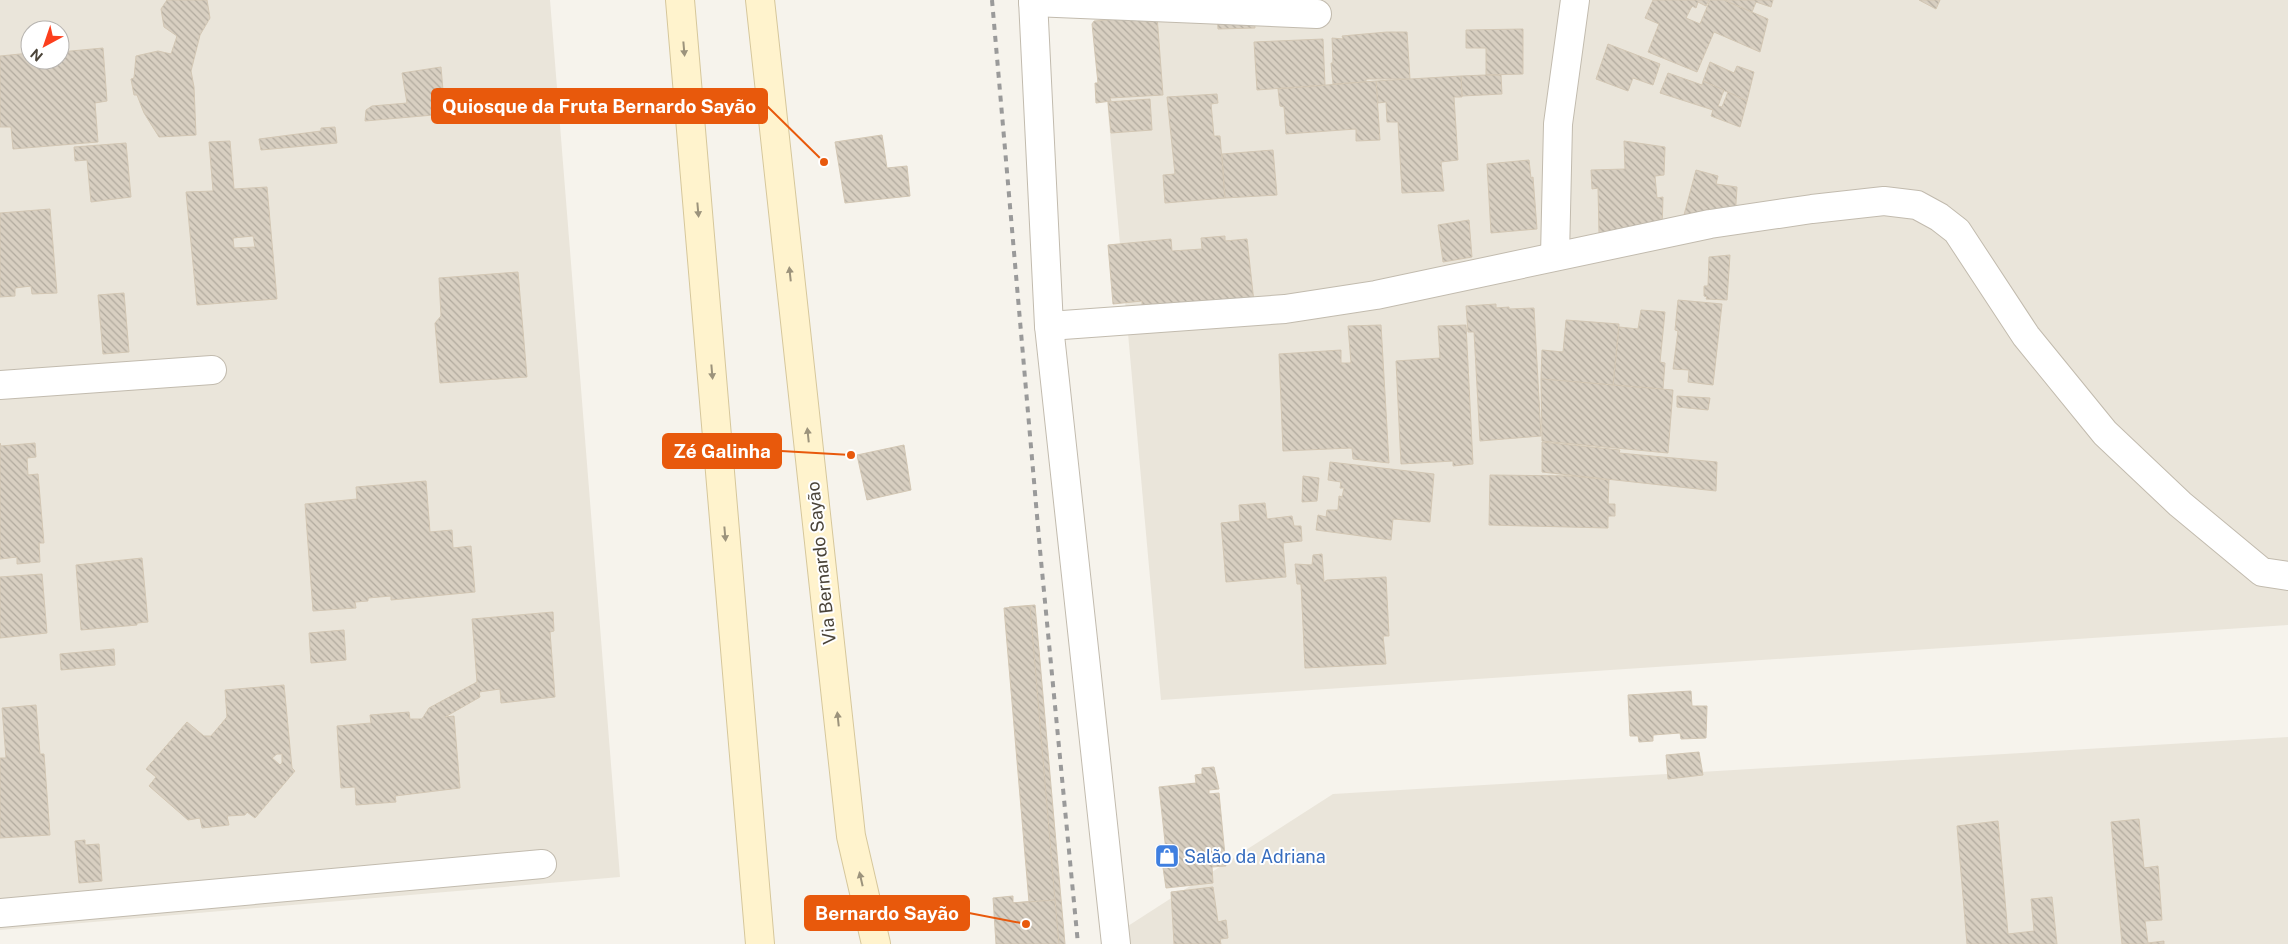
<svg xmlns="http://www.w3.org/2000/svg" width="2288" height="944" font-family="'Public Sans',sans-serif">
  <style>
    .residential { fill: #eae5da; fill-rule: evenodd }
    .building { fill: url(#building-back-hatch); stroke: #d3c7b4; fill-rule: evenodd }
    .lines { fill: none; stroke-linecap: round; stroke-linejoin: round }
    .minor-casing { stroke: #c2bbae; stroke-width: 30 }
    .secondary-casing { stroke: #d6c79b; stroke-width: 30 }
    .minor { stroke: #fff; stroke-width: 28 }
    .secondary { stroke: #fff3cd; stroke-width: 28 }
    .rail { stroke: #9a9a9a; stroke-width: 4; stroke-dasharray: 6 6; stroke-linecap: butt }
    .oneway { fill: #9c937c }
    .labels { text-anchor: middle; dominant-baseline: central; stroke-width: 4; stroke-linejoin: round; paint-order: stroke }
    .street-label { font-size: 18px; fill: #4b4439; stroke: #fff }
    .shop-label { font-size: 18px; fill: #366cbe; stroke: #fff; text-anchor: start }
    .leader { fill: none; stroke: #e8590c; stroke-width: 2 }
    .callout-dot { fill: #e8590c; stroke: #fff; stroke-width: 2 }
    .callout { fill: #e8590c; stroke: #e8590c; stroke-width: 2 }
    .callout-label { font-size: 19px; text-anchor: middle; font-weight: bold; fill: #fff }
  </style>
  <defs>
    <pattern id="building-back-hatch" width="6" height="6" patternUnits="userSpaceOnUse" patternTransform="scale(1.25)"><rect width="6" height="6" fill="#d8cfc1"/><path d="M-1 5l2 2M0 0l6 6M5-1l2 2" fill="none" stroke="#b1aa9e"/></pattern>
  </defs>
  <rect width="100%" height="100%" fill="#f6f3ec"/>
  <g class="residential">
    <path d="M0,0h550l70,877 -620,53zM30,30h30v30h-30z"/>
    <polygon points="1098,0 2288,0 2288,625 1161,700"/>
    <polygon points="2288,737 2288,944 1100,944 1333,794"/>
  </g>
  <g class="building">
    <polygon points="167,0 207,0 210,18 200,35 191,71 194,87 196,135 159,137 144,113 137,95 134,95 131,79 134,78 136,56 158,51 171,54 177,36 164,27 161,9"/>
    <polygon points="1253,0 1255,28 1218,29 1217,13"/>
    <polygon points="1653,0 1709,0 1706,6 1698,2 1696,8 1692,6 1686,18 1700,24 1710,0 1724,0 1768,19 1760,52 1714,32 1697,72 1648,52 1659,24 1645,18"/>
    <polygon points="1724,0 1773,0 1771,7 1756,2 1752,12"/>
    <polygon points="1919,0 1940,0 1936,9"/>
    <polygon points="1157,16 1163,95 1110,98 1111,101 1096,103 1095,83 1098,83 1092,24 1094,21"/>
    <polygon points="1523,29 1523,74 1486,75 1486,48 1466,48 1466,30"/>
    <polygon points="1387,32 1407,32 1410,79 1366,79 1366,82 1333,84 1331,63 1333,63 1332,38 1343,39 1342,36"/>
    <polygon points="1323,39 1325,85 1257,90 1254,42"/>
    <polygon points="1608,44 1660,64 1653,85 1633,78 1628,91 1596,79"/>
    <polygon points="103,48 107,101 95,103 98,142 13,149 11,127 0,127 0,56 30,53 30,60 60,60 60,52"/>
    <polygon points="1710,62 1734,73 1737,66 1754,72 1747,101 1703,81"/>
    <polygon points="441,67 445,114 365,121 366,110 372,106 407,103 402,73"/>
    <polygon points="1668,73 1702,85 1703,81 1724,90 1718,106 1722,107 1728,92 1747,101 1740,127 1711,116 1713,110 1660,93"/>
    <polygon points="1486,75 1501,75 1502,94 1462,96 1461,76"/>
    <polygon points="1461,76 1462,97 1454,97 1458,160 1441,162 1444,191 1402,193 1398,122 1387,122 1386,102 1378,103 1376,81"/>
    <polygon points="1376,81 1380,140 1356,141 1356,129 1286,134 1284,107 1280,106 1278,89"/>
    <polygon points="1217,94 1218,103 1211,104 1214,136 1220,136 1225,198 1165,203 1163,175 1175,174 1167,97"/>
    <polygon points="1150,99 1152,130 1111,133 1108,102"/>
    <polygon points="335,127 337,143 261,150 259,139 321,131 321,128"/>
    <polygon points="882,135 887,168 907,166 910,196 845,203 835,142"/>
    <path d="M230,141l4,48 33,-2 10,112 -80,6 -11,-113 27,-1 -4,-49zM253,236l2,11 -21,1 -1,-10z"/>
    <polygon points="1624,141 1665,147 1664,175 1655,176 1657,198 1663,197 1662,229 1599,233 1598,188 1592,189 1591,170 1625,169"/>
    <polygon points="126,143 131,197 91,202 87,160 75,161 74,147"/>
    <polygon points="1273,150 1277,195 1225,198 1222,154"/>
    <polygon points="1529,160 1531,178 1533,177 1537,229 1491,233 1487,164"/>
    <polygon points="1696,170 1718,176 1716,184 1737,187 1735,219 1704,221 1684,215"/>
    <polygon points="50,209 57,293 32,294 31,286 15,288 15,296 0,297 0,213"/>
    <polygon points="1469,220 1472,257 1443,262 1438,225"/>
    <polygon points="1225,236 1225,241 1247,239 1254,302 1142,310 1142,301 1113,304 1108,245 1171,239 1172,251 1202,249 1201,238"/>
    <polygon points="1730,255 1727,300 1706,299 1707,297 1704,296 1704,286 1708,286 1709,257"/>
    <polygon points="518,272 527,377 440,383 435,323 441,316 439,278"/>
    <polygon points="124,293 129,352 103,354 98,295"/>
    <polygon points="1678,300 1722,304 1713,385 1688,382 1689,370 1673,369 1678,331 1675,330"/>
    <polygon points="1496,304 1496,308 1509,307 1509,309 1534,308 1541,436 1480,441 1474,332 1468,332 1466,306"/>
    <polygon points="1641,310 1665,312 1660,362 1665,363 1663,389 1613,385 1619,327 1638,329"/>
    <polygon points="1566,320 1619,324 1613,385 1541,379 1542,350 1563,352"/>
    <polygon points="1381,325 1389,463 1353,459 1352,448 1283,451 1279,354 1341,350 1341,363 1351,363 1348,326"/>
    <polygon points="1466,325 1473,464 1453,466 1453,461 1401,464 1396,361 1440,358 1438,326"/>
    <polygon points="1541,379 1673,390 1668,453 1542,441"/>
    <polygon points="1677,396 1710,398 1708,410 1677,407"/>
    <polygon points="1542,442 1620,450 1619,453 1717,462 1716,491 1542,472"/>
    <polygon points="0,443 1,446 35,443 36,457 27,458 28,475 38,474 44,543 39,543 40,562 17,564 17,557 0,559"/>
    <polygon points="904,445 911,490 867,500 857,455"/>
    <polygon points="1330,462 1434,474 1430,522 1393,519 1391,540 1316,530 1318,515 1326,517 1327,510 1338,510 1339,496 1342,497 1344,488 1340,488 1341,482 1328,480"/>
    <polygon points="1490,475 1574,476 1609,480 1608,504 1615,504 1615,516 1608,516 1608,528 1489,525"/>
    <polygon points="1303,476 1319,478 1317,501 1302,502"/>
    <polygon points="426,481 430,532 452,530 453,548 471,546 475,592 391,600 391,596 368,598 368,601 355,602 356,608 313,611 305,504 357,499 356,487"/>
    <polygon points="1265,503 1267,519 1292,516 1294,526 1301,526 1302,541 1283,543 1286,577 1226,582 1221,523 1240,521 1239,505"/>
    <polygon points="1322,554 1324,582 1327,580 1386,577 1389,636 1383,636 1386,664 1305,668 1301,584 1297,584 1295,564 1312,565 1313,555"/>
    <polygon points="142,558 148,622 137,623 137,625 81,630 76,565"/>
    <polygon points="42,574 47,633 0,638 0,577"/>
    <polygon points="1035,605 1065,944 1003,944 1000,904 1035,901 1009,607"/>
    <polygon points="1030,606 1055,900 1029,902 1004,608"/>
    <polygon points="553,612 554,631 550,632 555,697 501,703 500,689 479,692 480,697 445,717 454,716 460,788 395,796 396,802 356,805 355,787 341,788 337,726 371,723 370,715 409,712 410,719 422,719 429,708 477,682 472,619"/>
    <polygon points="344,630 346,660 311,663 309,633"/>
    <polygon points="114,649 115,665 61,670 60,654"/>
    <path d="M284,685l8,83 3,3 -40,47 -8,-6 -2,3 -18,1 2,9 -27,3 -2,-10 -12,2 -39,-34 7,-9 -10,-8 41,-47 17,14h7l16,-19 -2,-27zM277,754h5v9l-2,2 -8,-7z"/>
    <polygon points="1691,691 1692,706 1707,706 1706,738 1681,739 1680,733 1653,735 1653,741 1639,742 1638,736 1630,736 1628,695"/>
    <polygon points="36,705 40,754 44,754 50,835 0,838 0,758 6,758 2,708"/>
    <polygon points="1699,752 1703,775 1668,779 1666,755"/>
    <polygon points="1214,767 1219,789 1209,790 1209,794 1219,793 1226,866 1212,867 1213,883 1166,888 1162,861 1167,860 1159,787 1196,783 1195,775 1202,774 1202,768"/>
    <polygon points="2139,819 2144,868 2158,866 2162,920 2145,921 2148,943 2164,941 2164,944 2122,944 2111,822"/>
    <polygon points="1998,821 2008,934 2034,931 2031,899 2052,897 2057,944 1967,944 1957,826"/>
    <polygon points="85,840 85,845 99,844 102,881 79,883 75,841"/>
    <polygon points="1213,887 1218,922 1226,920 1228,938 1220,939 1221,944 1174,944 1171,892"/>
    <polygon points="1013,896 1013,903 1055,900 1059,944 996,944 993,898"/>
  </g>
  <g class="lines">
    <defs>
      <g id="minor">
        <polyline points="1033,0 1049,326 1116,944"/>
        <polyline points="1033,2 1317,14"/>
        <polyline points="1555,256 1558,124 1575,0"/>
        <polyline points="1049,326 1285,309 1376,295 1710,224 1812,209 1884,201 1917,205 1939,217 1957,231 2026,336 2105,433 2180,504 2262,572 2288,576"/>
        <polyline points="0,385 212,370"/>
        <polyline points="0,913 542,864"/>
      </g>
      <g id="secondary">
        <polyline points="680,0 760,944"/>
        <polyline points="760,0 851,836 876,944"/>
      </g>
    </defs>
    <use href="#minor" class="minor-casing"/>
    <use href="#secondary" class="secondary-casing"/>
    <use href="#minor" class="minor"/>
    <use href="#secondary" class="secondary"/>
    <polyline class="rail" points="992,0 1040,550 1078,944"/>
  </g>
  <defs><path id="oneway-solid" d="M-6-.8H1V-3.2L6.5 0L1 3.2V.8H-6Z" transform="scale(1.25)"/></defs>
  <g class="oneway">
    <use href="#oneway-solid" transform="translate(684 49) rotate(85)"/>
    <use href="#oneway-solid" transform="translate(698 210) rotate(85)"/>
    <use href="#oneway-solid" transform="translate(790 274) rotate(-96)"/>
    <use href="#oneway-solid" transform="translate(712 372) rotate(85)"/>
    <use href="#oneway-solid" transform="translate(808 435) rotate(-96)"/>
    <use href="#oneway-solid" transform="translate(725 534) rotate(85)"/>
    <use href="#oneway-solid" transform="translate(838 719) rotate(-96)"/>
    <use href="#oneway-solid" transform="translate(861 879) rotate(-103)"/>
  </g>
  <defs>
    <symbol id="shop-square" viewBox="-11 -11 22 22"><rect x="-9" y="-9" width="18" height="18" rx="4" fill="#3f7fe0" stroke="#fff"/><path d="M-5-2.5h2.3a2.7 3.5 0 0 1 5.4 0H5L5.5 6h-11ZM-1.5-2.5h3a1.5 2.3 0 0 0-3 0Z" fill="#fff"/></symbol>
  </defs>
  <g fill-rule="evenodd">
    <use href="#shop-square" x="1153" y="842" width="28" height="28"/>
  </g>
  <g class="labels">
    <g class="street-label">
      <text transform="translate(821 563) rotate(-96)">Via Bernardo Sayão</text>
    </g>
    <g class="shop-label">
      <text x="1184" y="856">Salão da Adriana</text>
    </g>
  </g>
  <path class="leader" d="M824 162L767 106M851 455L781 451M1026 924L969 913"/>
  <g class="callout-dot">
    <circle cx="824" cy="162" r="5"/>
    <circle cx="851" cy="455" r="5"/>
    <circle cx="1026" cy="924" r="5"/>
  </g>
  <g class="callout">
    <rect x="432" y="89" width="335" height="34" rx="5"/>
    <rect x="663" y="434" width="118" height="34" rx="5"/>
    <rect x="805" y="896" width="164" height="34" rx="5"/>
  </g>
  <g class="callout-label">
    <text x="599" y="113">Quiosque da Fruta Bernardo Sayão</text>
    <text x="722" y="458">Zé Galinha</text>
    <text x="887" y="920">Bernardo Sayão</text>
  </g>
  <g transform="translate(45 45) rotate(220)"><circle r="24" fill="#ffffff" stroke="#b7b4b0"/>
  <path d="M0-4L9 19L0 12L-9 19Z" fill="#fc3f1d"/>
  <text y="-8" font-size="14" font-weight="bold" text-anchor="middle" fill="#4b4439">N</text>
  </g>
</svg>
